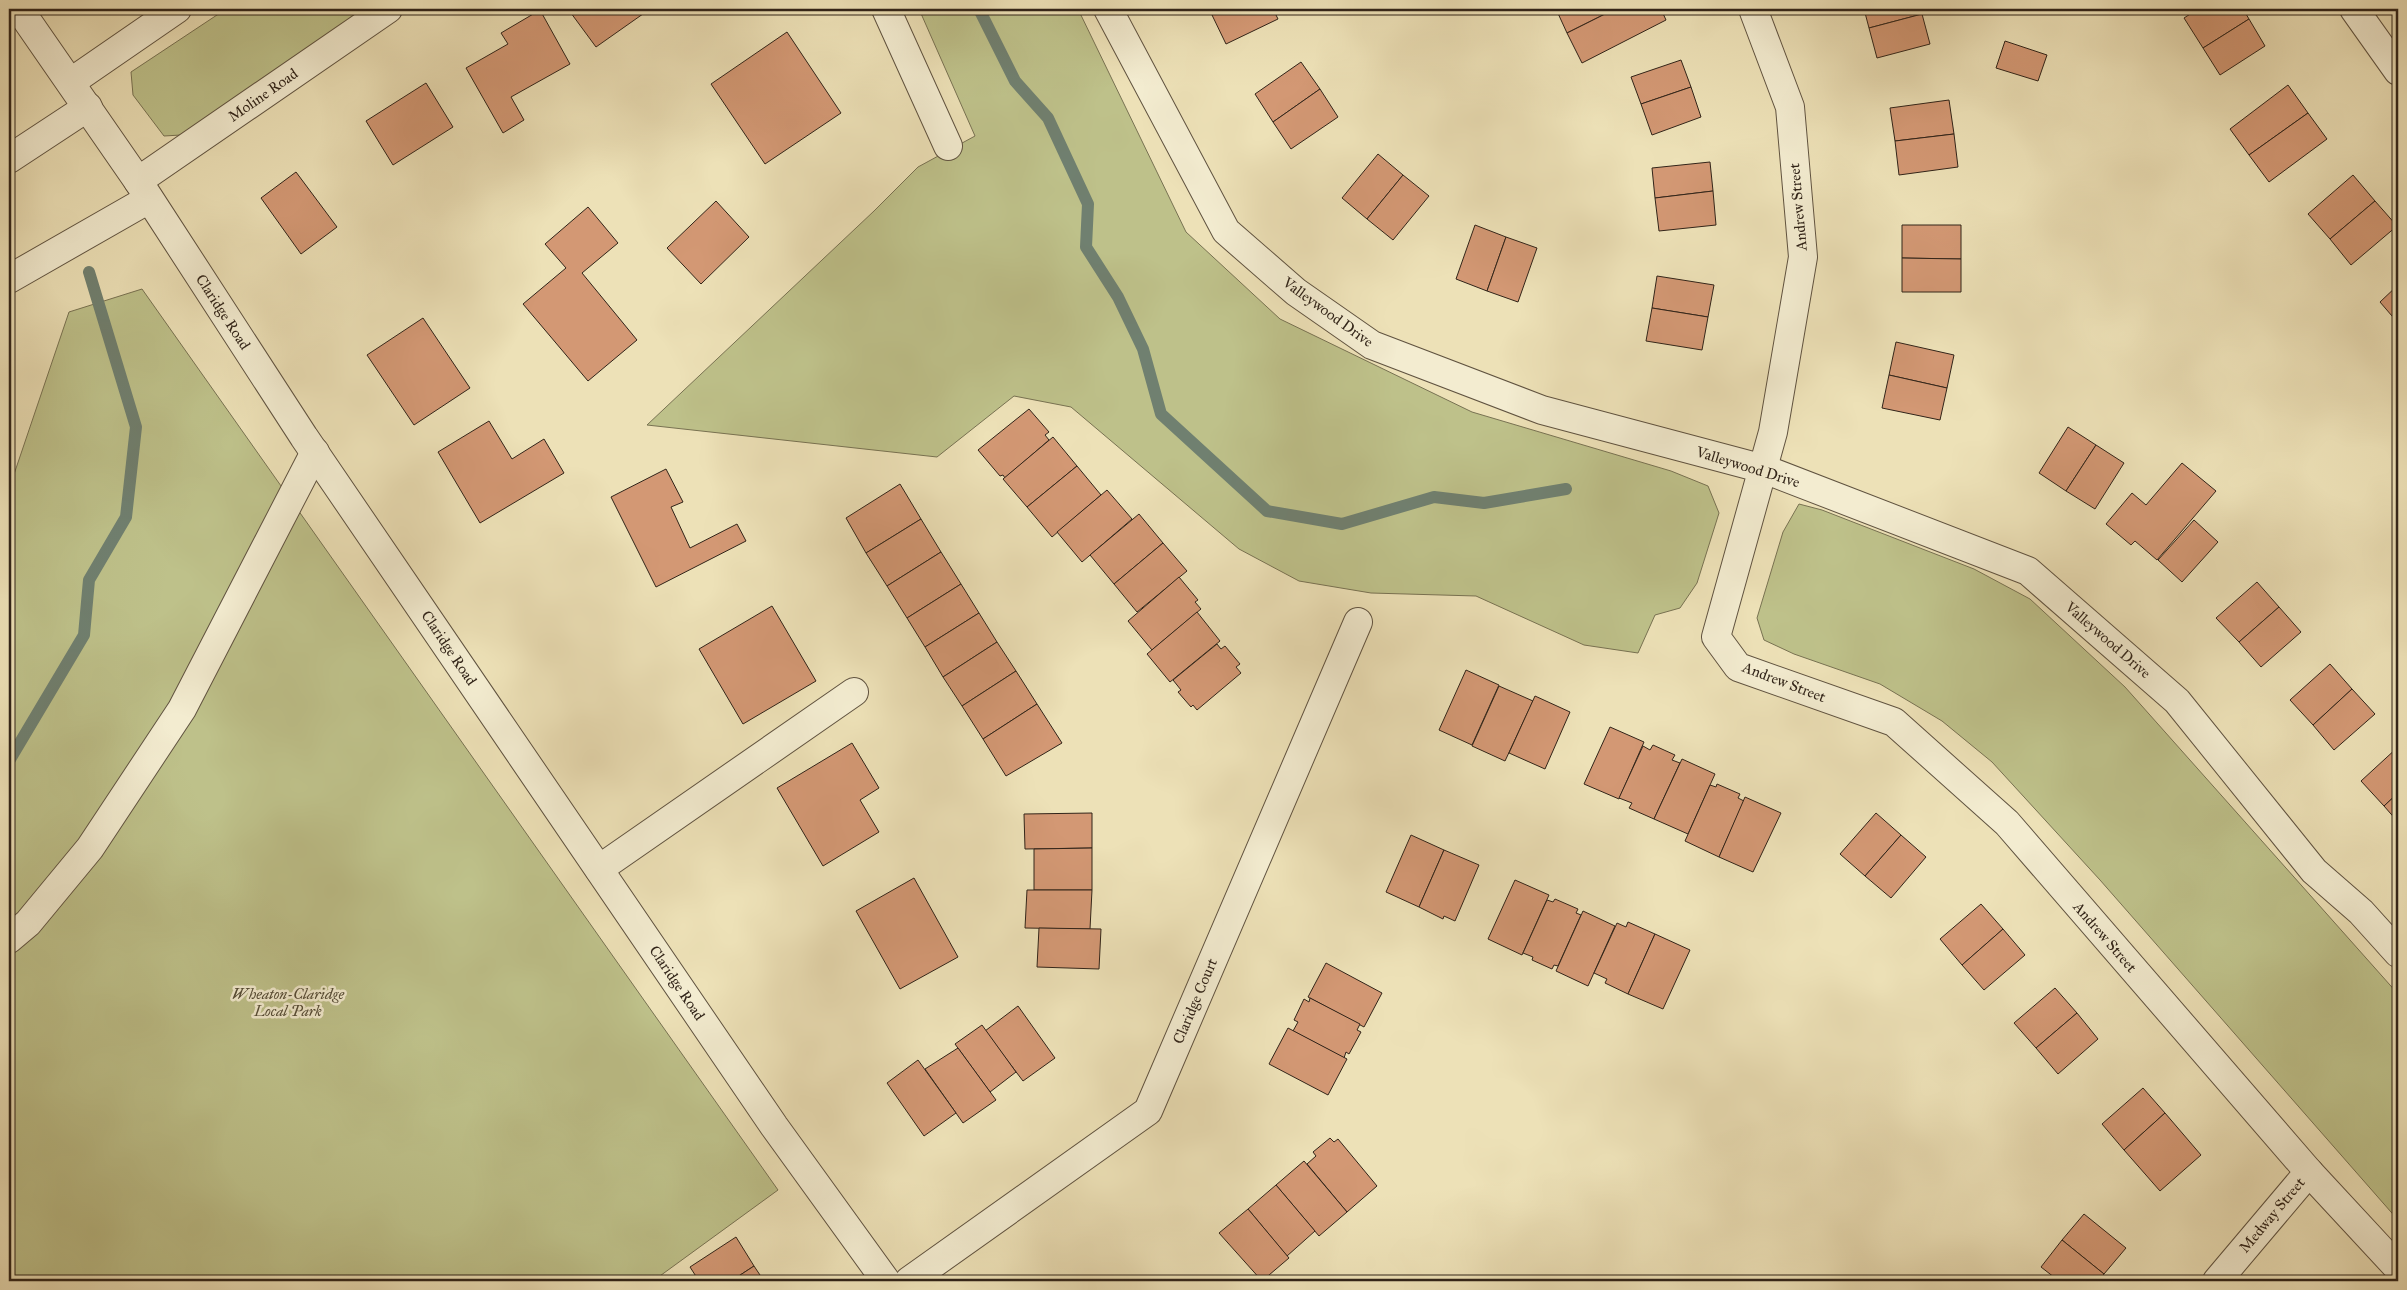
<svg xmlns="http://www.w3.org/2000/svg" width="2407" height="1290" font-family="'IM FELL Great Primer',serif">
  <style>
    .green { fill: #bec18a; stroke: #787252 }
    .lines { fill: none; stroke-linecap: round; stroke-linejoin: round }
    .stream { stroke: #708070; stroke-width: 12 }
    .building { fill: #d39874; stroke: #312419 }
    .minor-casing { stroke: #605340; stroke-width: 30 }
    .minor { stroke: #f3ecd0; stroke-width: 28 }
    .labels { text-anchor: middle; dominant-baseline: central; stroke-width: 5; stroke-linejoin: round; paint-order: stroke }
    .street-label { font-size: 15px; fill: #312419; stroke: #f3ecd0 }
    .park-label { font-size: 15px; font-style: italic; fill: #544b35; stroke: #f3ecd0 }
  </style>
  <rect width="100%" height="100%" fill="#ede1b7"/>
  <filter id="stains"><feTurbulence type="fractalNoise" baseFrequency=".004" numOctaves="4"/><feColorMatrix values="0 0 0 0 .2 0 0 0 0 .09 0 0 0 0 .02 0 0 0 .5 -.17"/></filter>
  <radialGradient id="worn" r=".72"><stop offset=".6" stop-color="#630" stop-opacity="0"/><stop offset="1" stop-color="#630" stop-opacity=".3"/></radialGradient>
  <g class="green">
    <polygon points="226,9 364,9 181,135 164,136 133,95 131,72"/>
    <polygon points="919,9 1078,9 1186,232 1280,319 1472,412 1671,471 1708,486 1719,513 1697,583 1680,608 1655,615 1638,653 1584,645 1476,596 1371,593 1299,581 1239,549 1071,407 1014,396 937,457 647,425 874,211 918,167 975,136"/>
    <polygon points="142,289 778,1190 653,1281 9,1281 9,489 69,312"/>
    <polygon points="1799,504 1822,510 1974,569 2030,599 2125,687 2398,994 2398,1220 2100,880 1992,762 1942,721 1880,684 1794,654 1764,640 1757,618 1783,532"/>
  </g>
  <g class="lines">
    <g class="stream">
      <polyline points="979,9 1015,81 1048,118 1088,204 1086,247 1118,297 1143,349 1161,414 1267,511 1342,524 1434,497 1484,503 1566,489"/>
      <polyline points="9,761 84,635 89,580 126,517 136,427 89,272"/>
    </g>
  </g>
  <g class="building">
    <polygon points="568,9 650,9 596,47"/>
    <polygon points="1209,9 1224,9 1212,15"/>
    <polygon points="1224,9 1273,9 1278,19 1226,44 1212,15"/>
    <polygon points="1556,9 1615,9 1567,33"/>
    <polygon points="1615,9 1661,9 1666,20 1582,63 1567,33"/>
    <polygon points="1864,9 1920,9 1922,14 1869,28"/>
    <polygon points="2198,9 2243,9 2249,19 2203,48 2184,18"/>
    <polygon points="540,10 570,64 511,97 524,120 503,133 466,68 508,44 501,33"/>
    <polygon points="1922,14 1930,44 1877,58 1869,28"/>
    <polygon points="2249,19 2265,46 2220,75 2203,48"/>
    <polygon points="787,32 841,113 765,164 711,84"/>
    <polygon points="2005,41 2047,55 2038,81 1996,68"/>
    <polygon points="1681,60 1691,87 1641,104 1631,77"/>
    <polygon points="1301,62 1320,89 1273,122 1255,94"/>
    <polygon points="426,83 453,127 393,165 366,121"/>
    <polygon points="2288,85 2308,113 2249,155 2230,129"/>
    <polygon points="1691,87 1701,117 1652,135 1641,104"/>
    <polygon points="1320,89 1338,117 1291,149 1273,122"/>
    <polygon points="1949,100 1954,134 1895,141 1890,108"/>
    <polygon points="2308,113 2327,139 2269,182 2249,155"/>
    <polygon points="1954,134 1958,167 1899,175 1895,141"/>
    <polygon points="1378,154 1403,175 1367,219 1342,198"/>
    <polygon points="1710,162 1713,191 1655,198 1652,168"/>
    <polygon points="296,172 337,227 301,254 261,198"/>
    <polygon points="1403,175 1429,196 1393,240 1367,219"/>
    <polygon points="2353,175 2375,201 2330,239 2308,214"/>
    <polygon points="1713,191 1716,225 1659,231 1655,198"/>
    <polygon points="716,201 749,237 701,284 667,248"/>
    <polygon points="2375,201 2397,226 2351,265 2330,239"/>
    <polygon points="588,207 618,243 582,273 637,340 588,381 523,304 566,268 545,244"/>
    <polygon points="1475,225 1506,237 1487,291 1456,279"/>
    <polygon points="1902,225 1961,225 1961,259 1902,258"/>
    <polygon points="1506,237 1537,248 1518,302 1487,291"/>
    <polygon points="1902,258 1961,259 1961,292 1902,292"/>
    <polygon points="1657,276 1714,285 1708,317 1652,308"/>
    <polygon points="2398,285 2398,323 2380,302"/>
    <polygon points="1652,308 1708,317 1702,350 1646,341"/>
    <polygon points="423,318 470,388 414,425 367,355"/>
    <polygon points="1896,342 1954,355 1947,388 1889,375"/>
    <polygon points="1889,375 1947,388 1940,420 1882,408"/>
    <polygon points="1029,409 1049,432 1045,435 1049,440 1005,478 1003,475 1000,476 978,450"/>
    <polygon points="489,421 512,459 544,439 564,473 480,523 438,452"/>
    <polygon points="2068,427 2096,445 2066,491 2039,473"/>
    <polygon points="1053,437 1077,466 1027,507 1003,479"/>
    <polygon points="2096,445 2124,463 2095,509 2066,491"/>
    <polygon points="2182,463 2216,491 2157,560 2135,541 2131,545 2106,524 2132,493 2146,505"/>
    <polygon points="1077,466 1101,495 1052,537 1027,507"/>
    <polygon points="666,469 683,502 671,507 690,548 737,524 746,541 656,587 611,497"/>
    <polygon points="900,484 921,519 866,553 846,518"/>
    <polygon points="1107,490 1132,519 1082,562 1057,532"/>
    <polygon points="1139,514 1163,543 1114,584 1090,555"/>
    <polygon points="921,519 941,552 887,586 866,553"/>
    <polygon points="2194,520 2218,542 2182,582 2158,560"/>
    <polygon points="1163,543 1187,571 1137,612 1114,584"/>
    <polygon points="941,552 961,584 907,618 887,586"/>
    <polygon points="1179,577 1198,600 1195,602 1201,609 1152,650 1128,621"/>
    <polygon points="2257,582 2279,607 2239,642 2216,618"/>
    <polygon points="961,584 979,613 925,647 907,618"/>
    <polygon points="772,606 816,681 743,724 699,649"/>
    <polygon points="2279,607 2301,632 2261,667 2239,642"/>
    <polygon points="1197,612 1220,641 1170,682 1147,654"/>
    <polygon points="979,613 997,642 943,677 925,647"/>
    <polygon points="997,642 1016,671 962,706 943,677"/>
    <polygon points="1217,644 1221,649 1225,646 1240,664 1236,667 1241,673 1197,710 1193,705 1191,707 1178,692 1181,690 1173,680"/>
    <polygon points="2330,664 2352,689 2313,725 2290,700"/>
    <polygon points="1466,670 1499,685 1472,745 1439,730"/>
    <polygon points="1016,671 1037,704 983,739 962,706"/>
    <polygon points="1499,686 1533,701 1505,761 1472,746"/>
    <polygon points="2352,689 2375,714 2334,750 2313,725"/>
    <polygon points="1535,696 1570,712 1545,769 1509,753"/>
    <polygon points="1037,704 1062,743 1006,776 983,739"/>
    <polygon points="1610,727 1644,742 1619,799 1584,784"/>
    <polygon points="852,743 879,788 860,800 879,832 823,866 777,788"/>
    <polygon points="1653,745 1675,755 1672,760 1680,763 1654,819 1629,808 1632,803 1619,798 1643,746 1650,750"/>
    <polygon points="2398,747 2398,793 2384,806 2361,781"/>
    <polygon points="1682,759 1715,774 1688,834 1654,819"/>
    <polygon points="1717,784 1740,794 1738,798 1744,801 1719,857 1685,841 1710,785 1716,787"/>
    <polygon points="2398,793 2398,822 2384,806"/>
    <polygon points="1745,797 1781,813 1753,872 1719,857"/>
    <polygon points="1092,813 1092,848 1025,849 1024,814"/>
    <polygon points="1876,813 1901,835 1865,876 1840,854"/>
    <polygon points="1411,835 1444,850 1419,907 1386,892"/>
    <polygon points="1901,835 1926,857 1891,898 1865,876"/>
    <polygon points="1092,848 1092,890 1034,890 1034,849"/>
    <polygon points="1444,850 1479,865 1455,921 1444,916 1443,919 1419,907"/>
    <polygon points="914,878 958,957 900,989 856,911"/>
    <polygon points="1515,880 1549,895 1522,955 1488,939"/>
    <polygon points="1027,890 1092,890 1090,929 1025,928"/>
    <polygon points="1555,899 1578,909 1576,913 1581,915 1558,966 1554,965 1552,969 1532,960 1533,957 1523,953 1547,900 1553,902"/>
    <polygon points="1981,904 2003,929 1962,965 1940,939"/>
    <polygon points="1583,911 1615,926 1588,986 1556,971"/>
    <polygon points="1628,922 1655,934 1628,994 1605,983 1607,979 1594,973 1617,923 1626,927"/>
    <polygon points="1039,928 1101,929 1099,969 1037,967"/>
    <polygon points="2003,929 2025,955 1984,990 1962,965"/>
    <polygon points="1655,934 1690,950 1663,1009 1628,994"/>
    <polygon points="1326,963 1382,993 1364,1027 1308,997"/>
    <polygon points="2055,988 2077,1013 2036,1048 2014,1023"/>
    <polygon points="1310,998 1360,1024 1357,1030 1361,1032 1349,1054 1346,1052 1344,1058 1293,1031 1298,1022 1294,1020 1304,999 1309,1002"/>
    <polygon points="1018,1006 1055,1058 1023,1081 985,1031"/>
    <polygon points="2077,1013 2098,1039 2058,1074 2036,1048"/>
    <polygon points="982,1025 1016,1072 990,1092 955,1044"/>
    <polygon points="1288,1028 1347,1059 1328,1095 1269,1064"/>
    <polygon points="958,1048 996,1100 963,1123 925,1069"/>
    <polygon points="918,1060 956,1113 924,1136 887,1083"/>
    <polygon points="2143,1088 2165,1113 2124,1150 2102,1124"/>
    <polygon points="2165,1113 2201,1155 2160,1191 2124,1150"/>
    <polygon points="1330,1138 1334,1142 1338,1139 1377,1186 1347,1212 1307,1164 1316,1156 1313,1152"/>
    <polygon points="1304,1161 1347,1212 1319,1236 1276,1185"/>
    <polygon points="1276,1185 1315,1231 1287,1256 1248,1209"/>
    <polygon points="1248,1209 1289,1258 1262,1281 1219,1233"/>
    <polygon points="2084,1214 2126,1248 2104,1274 2062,1240"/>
    <polygon points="736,1237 754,1266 731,1281 699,1281 690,1267"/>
    <polygon points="2062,1240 2104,1274 2099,1281 2059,1281 2041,1267"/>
    <polygon points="754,1266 764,1281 731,1281"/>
  </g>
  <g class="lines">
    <defs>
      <g id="minor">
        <polyline points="19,9 138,181 304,437 774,1126 886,1281"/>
        <polyline points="886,9 948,146"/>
        <polyline points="1108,9 1226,231 1296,292 1372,345 1542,410 1764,469 2028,571 2177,701 2314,871 2361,912 2398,953"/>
        <polyline points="1753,9 1790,107 1803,257 1773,432 1716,637 1738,667 1894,722 2007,823 2309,1172 2398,1268"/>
        <polyline points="2354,9 2398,71"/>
        <polyline points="71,82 177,9"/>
        <polyline points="9,159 88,107"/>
        <polyline points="138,181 388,9"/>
        <polyline points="9,279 149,199"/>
        <polyline points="599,869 854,692"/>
        <polyline points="9,939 28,923 90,848 182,709 315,452"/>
        <polyline points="909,1281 1148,1111 1358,622"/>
        <polyline points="2217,1281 2309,1172"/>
      </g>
    </defs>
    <use href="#minor" class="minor-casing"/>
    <use href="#minor" class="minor"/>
  </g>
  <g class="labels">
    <g class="street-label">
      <text transform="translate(263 95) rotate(-35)">Moline Road</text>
      <text transform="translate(1798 207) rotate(-95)">Andrew Street</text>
      <text transform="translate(223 312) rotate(57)">Claridge Road</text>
      <text transform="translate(1328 312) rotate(36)">Valleywood Drive</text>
      <text transform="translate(1748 467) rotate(17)">Valleywood Drive</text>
      <text transform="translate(2108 640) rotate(41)">Valleywood Drive</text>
      <text transform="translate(449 648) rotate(56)">Claridge Road</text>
      <text transform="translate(1784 682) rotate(21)">Andrew Street</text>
      <text transform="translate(2105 937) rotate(49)">Andrew Street</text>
      <text transform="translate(677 983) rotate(56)">Claridge Road</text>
      <text transform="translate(1195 1001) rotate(-67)">Claridge Court</text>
      <text transform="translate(2272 1215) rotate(-50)">Medway Street</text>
    </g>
    <g class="park-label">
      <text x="288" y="994">Wheaton-Claridge<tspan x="288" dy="17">Local Park</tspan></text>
    </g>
  </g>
  <rect width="2407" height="1290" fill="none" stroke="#ede1b7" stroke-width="30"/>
  <rect x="10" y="10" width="2387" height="1270" fill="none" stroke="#312419" stroke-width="2.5"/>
  <rect x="15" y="15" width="2377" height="1260" fill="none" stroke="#312419"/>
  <rect width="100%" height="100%" filter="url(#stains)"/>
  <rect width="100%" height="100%" fill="url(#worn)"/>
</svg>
